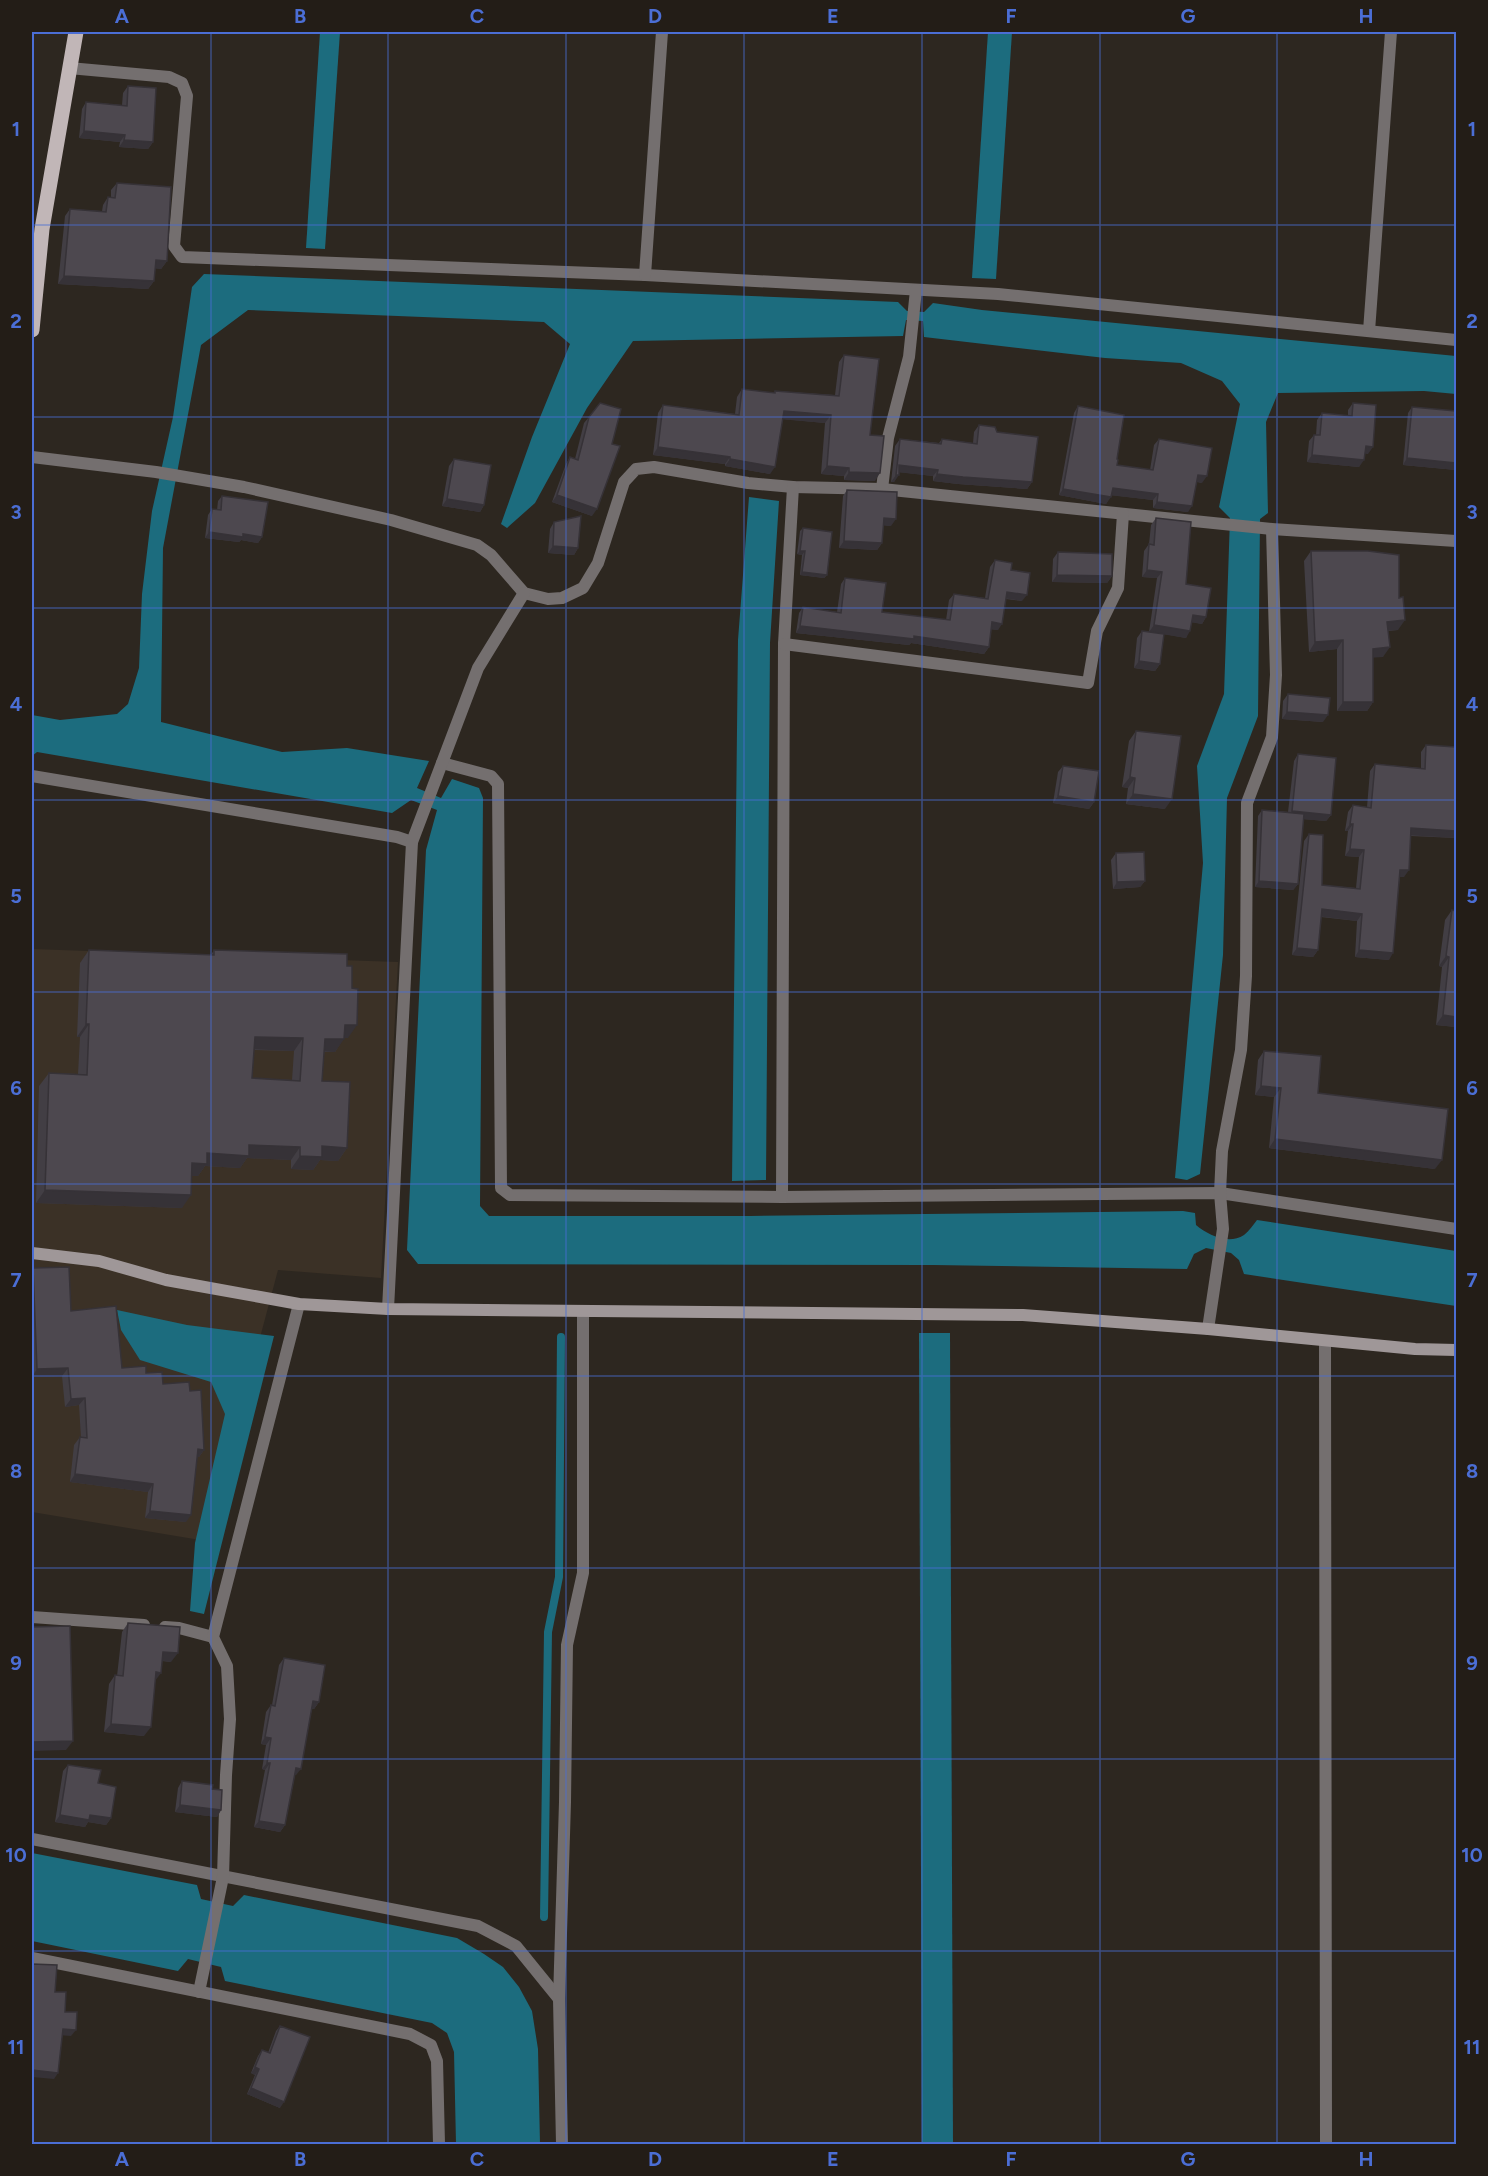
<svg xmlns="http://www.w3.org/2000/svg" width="1488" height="2176" font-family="Figtree,sans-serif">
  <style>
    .built { fill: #3b3126 }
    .water { fill: #1c6c7e }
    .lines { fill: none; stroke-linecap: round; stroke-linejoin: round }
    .stream { stroke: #1c6c7e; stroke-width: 8 }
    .street { stroke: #746f6f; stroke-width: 12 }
    .secondary { stroke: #9f9798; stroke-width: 12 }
    .primary { stroke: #c1b6b7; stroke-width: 15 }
    .wall { fill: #423e44; fill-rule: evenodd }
    .shaded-wall { fill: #363237 }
    .building { fill: #4d484f; stroke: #363237; stroke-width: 1.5; fill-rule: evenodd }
    .grid { fill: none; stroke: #4b6ed5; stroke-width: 1.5; stroke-opacity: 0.55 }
    .neatline { fill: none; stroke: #4b6ed5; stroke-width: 2 }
    .grid-label { font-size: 20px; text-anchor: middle; font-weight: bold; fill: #4b6ed5 }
  </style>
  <rect width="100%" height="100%" fill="#2d2720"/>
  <polygon class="built" points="32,949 398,962 381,1278 278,1270 206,1541 32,1512"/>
  <g class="water">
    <polygon points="320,32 340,32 325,249 306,248"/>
    <polygon points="988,32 1012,32 996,279 972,278"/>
    <path d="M204,274l694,28 9,9 17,1 9,-9 49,7 474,46v38l-32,-3 -146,2 -12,29 2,91 -8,6 -2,197 -31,82 -4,157 -23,219 -13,6 -12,-2 28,-315 -6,-97 27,-72 6,-176 -11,-11 21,-103 -18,-23 -41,-18 -76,-5 -181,-21 -1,-16 -17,-1 -3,16 -270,5 -46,67 -52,95 -28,25 -6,-4 31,-87 38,-93 -26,-22 -296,-12 -47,35 -38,203 -2,174 121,30 65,-4 82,13 -12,27 24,10 11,-19 27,9 4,10 -3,408 9,10h261l433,-5 12,2 1,12c12,10 32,20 48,10 5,-4 9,-10 13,-15l199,31v55l-212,-32 -5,-14 -8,-7 -25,-5 -12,6 -7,15 -254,-4 -515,-1 -11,-14 19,-400 11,-40 -26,-10 -19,13 -355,-61 -5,4v-41l28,5 57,-6 11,-10 11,-36 3,-74 10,-83 21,-94 19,-130z"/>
    <polygon points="749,497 779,501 770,643 766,1180 732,1181 738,640"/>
    <polygon points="117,1310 187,1325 274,1336 204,1614 190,1611 195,1543 225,1414 211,1382 140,1360 121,1330"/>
    <polygon points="919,1333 950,1333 953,2144 922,2144"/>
    <polygon points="32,1853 197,1885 201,1899 233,1906 244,1895 457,1938 484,1954 503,1967 519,1987 532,2011 538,2049 540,2144 456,2144 454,2052 447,2033 432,2023 225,1981 221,1967 188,1959 178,1971 32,1941"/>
  </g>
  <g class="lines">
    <polyline class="stream" points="544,1917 548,1632 559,1577 561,1337"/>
    <g class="street">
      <polyline points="69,68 169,77 182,83 187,96 174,246 182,257 645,275 998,294 1456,340"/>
      <polyline points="645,275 662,32"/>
      <polyline points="1369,331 1391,32"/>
      <polyline points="32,457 156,472 244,487 391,520 477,545 491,555 524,593 548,599 562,598 583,588 598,563 624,482 636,469 654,467 748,483 793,487 882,489 1272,529 1456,541"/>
      <polyline points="793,487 784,644 782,1197 1220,1193 1456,1229"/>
      <polyline points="882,489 888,438 909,357 916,290"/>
      <polyline points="784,644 1088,683 1097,631 1118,588 1123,514"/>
      <polyline points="442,763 491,776 498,784 501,1188 510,1195 782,1197"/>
      <polyline points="32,776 397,837 412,842"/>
      <polyline points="388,1309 412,842 478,668 524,593"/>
      <polyline points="1208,1329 1223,1229 1220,1193 1222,1151 1241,1050 1246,976 1247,803 1272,737 1276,675 1272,529"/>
      <polyline points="1325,1341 1326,2144"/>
      <polyline points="32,1617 144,1625"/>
      <polyline points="165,1627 179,1628 213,1637"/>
      <polyline points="32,1839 478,1926 516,1946 559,1999"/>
      <polyline points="32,1958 410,2034 431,2045 437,2061 439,2144"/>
      <polyline points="199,1992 223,1877 226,1775 230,1719 227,1666 213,1637 299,1304"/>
      <polyline points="562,2144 559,1999 565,1802 567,1645 583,1573 583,1311"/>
    </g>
    <polyline class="secondary" points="32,1253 99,1261 166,1280 299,1304 388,1309 1023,1315 1208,1329 1415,1349 1456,1350"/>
    <polyline class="primary" points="32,330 42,229 76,32"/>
  </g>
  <g class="wall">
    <polygon points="128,86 153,142 148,149 119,147 120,142 79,138 82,109 86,102 122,105 123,93"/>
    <polygon points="117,183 167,261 161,269 155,268 154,281 148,289 58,284 65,216 70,209 102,211 103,205 108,197 111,197 111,190"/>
    <polygon points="844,355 870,435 875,481 844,480 844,476 821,474 825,423 783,419 770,474 725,466 725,464 653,455 658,413 663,405 735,414 737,397 742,389 774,393 775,391 835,395 839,362"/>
    <polygon points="1353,403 1368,454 1365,453 1359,467 1307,462 1309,441 1314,435 1316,435 1317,420 1322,413 1348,416 1348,410"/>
    <polygon points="1078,406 1117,459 1117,465 1150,470 1154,445 1159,439 1202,483 1197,482 1188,512 1153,508 1153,500 1111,495 1106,504 1059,495 1074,413"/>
    <polygon points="1412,407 1456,411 1456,470 1403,465 1408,413"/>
    <polygon points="589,417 592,516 552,502 566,464 570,457 575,459 584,423"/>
    <polygon points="979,425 997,432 1032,482 1027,489 958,484 933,481 933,476 899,472 894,482 891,482 895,446 900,439 939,443 942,439 973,443 974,432"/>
    <polygon points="454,459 484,505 480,512 442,506 449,466"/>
    <polygon points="847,490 891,526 883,525 882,543 877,550 839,548 843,496"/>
    <polygon points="222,496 262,537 258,543 241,540 239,542 205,538 208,515 212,509 217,510 218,501"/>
    <polygon points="1156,518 1186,584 1206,617 1202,624 1192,622 1186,638 1164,634 1160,664 1155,671 1134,668 1137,638 1142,631 1149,632 1157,578 1142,577 1144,551 1149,544 1151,525"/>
    <polygon points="554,522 578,548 574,555 548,553 550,529"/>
    <polygon points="803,528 827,575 824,578 800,575 802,555 797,554 800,531"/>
    <polygon points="1311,551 1398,630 1388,631 1383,657 1373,657 1373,702 1367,711 1337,711 1337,649 1309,652 1304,561"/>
    <polygon points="1058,552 1112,576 1107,583 1052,582 1053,559"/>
    <polygon points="995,560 1011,570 1022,601 1006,599 998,630 991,629 989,647 984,654 911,643 909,645 796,633 799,613 803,607 837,612 841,584 845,578 882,612 946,620 949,600 954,594 985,598 990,567"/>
    <polygon points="1288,694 1323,722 1282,719 1283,701"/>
    <polygon points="1136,731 1165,809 1126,804 1128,788 1122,787 1129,741"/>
    <polygon points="1426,745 1456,747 1456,838 1411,836 1404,877 1400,877 1389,960 1355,957 1357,921 1321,917 1318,950 1313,957 1292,955 1304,841 1309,834 1322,885 1356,888 1359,857 1345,856 1348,831 1345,831 1348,812 1353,805 1367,807 1370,771 1375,764 1421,768 1421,752"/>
    <polygon points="1298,754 1331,815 1326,821 1303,819 1298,884 1293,890 1255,887 1258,816 1262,810 1288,812 1294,761"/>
    <polygon points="1063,766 1094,802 1089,809 1053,803 1058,772"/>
    <polygon points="1116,853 1145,881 1140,887 1113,889 1111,860"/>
    <polygon points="1452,910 1456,1027 1436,1025 1442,967 1439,966 1445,920"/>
    <path d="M89,950l122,5 3,-5 134,88h-4l-9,14h-11l-2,29 25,67 -9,13 -18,-1 -7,10 -22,-1v-9l-44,-2 -7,10 -35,-2 -7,10h-6l-10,32 -146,-5 3,-117 10,-13 29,1 2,-37h-3l3,-74zM254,1050l40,1 -2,29 -40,-2z"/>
    <polygon points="1264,1051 1318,1093 1435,1169 1269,1148 1274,1097 1255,1095 1258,1060"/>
    <polygon points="33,1268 122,1368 146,1373 163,1384 190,1391 204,1450 199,1457 197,1457 186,1522 145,1518 148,1492 70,1482 74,1445 80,1437 81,1438 79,1405 65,1407 62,1376 32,1377 32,1271"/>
    <polygon points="128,1623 171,1662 162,1661 155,1681 144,1736 104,1732 109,1684 115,1675 117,1676 122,1632"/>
    <polygon points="284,1658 319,1702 314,1709 312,1709 296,1775 295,1775 285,1825 280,1832 254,1827 265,1770 262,1769 266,1745 261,1744 266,1712 271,1705 272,1705 279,1665"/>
    <polygon points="68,1765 98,1783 111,1818 106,1825 88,1822 85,1827 55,1822 63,1771"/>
    <polygon points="182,1781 212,1789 221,1810 217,1817 175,1812 178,1788"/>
    <polygon points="280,2026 280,2108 247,2094 255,2075 251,2073 258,2056 262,2050 268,2053 276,2031"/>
  </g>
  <g class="shaded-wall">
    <polygon points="84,131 125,135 120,142 79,138"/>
    <polygon points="124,140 153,142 148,149 119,147"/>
    <polygon points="156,260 167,261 161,269 150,268"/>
    <polygon points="64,276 154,281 148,289 58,284"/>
    <polygon points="784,411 831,415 825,423 779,419"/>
    <polygon points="1366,446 1373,447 1368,454 1361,453"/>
    <polygon points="658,447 730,457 725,464 653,455"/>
    <polygon points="1312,455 1364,460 1359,467 1307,462"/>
    <polygon points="1407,458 1456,463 1456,470 1403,465"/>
    <polygon points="730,459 775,467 770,474 725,466"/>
    <polygon points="899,465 938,470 933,476 896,472"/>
    <polygon points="827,466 849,468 844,476 821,474"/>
    <polygon points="849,472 880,473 875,481 844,480"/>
    <polygon points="937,474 1032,482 1027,489 958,484 933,481"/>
    <polygon points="896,475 899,475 894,482 891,482"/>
    <polygon points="1198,475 1207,476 1202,483 1194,481"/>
    <polygon points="1113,488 1158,494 1153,500 1108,495"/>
    <polygon points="1063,489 1111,497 1106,504 1059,495"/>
    <polygon points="557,495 597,509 592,516 552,502"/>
    <polygon points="447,499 484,505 480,512 442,506"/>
    <polygon points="1157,502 1192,506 1188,512 1153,508"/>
    <polygon points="884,518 896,519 891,526 879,525"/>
    <polygon points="209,532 243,534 262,537 258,543 241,540 239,542 205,538"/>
    <polygon points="844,541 882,543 877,550 839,548"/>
    <polygon points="553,546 578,548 574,555 548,553"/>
    <polygon points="800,551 805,551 802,555 797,554"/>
    <polygon points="1147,570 1162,572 1157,578 1142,577"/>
    <polygon points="802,572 827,575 824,578 800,575"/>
    <polygon points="1057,575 1112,576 1107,583 1052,582"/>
    <polygon points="1007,592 1027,595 1022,601 1003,598"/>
    <polygon points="1193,615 1206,617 1202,624 1189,622"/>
    <polygon points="1405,620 1398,630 1381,631 1387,622"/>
    <polygon points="992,622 1002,624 998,630 987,629"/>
    <polygon points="1154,625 1190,631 1186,638 1149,632"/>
    <polygon points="800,626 914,636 989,647 984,654 911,643 909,645 796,633"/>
    <polygon points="1343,640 1337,649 1309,652 1315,642"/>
    <polygon points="1390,647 1383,657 1367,658 1373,649"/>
    <polygon points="1139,661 1160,664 1155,671 1134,668"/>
    <polygon points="1343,702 1373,702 1367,711 1337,711"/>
    <polygon points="1287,712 1328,715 1323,722 1282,719"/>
    <polygon points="1130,777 1135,778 1128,788 1122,787"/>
    <polygon points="1133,794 1172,799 1165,809 1126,804"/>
    <polygon points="1058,796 1094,802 1089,809 1053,803"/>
    <polygon points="1292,811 1331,815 1326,821 1288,818"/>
    <polygon points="1350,824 1353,824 1348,831 1345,831"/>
    <polygon points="1411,828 1456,831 1456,838 1406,835"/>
    <polygon points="1350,849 1364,850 1359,857 1345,856"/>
    <polygon points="1400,870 1409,870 1404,877 1396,877"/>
    <polygon points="1145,881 1140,887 1113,889 1117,882"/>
    <polygon points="1259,881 1298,884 1293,890 1255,887"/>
    <polygon points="1322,909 1362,914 1357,921 1317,916"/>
    <polygon points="1297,948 1318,950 1313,957 1292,955"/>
    <polygon points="1359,950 1393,953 1389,960 1355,957"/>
    <polygon points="1446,956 1449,957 1442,967 1439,966"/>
    <polygon points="1443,1015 1456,1017 1456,1027 1436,1025"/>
    <polygon points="86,1024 89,1024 80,1037 77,1037"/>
    <polygon points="345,1025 357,1025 348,1038 336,1038"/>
    <polygon points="255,1037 303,1038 294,1051 246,1049"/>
    <polygon points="325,1039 344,1039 335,1052 315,1051"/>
    <polygon points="1261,1086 1281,1088 1274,1097 1255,1095"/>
    <polygon points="1275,1139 1442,1160 1435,1169 1269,1148"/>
    <polygon points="249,1145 300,1147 291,1160 247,1158 240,1168 205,1166 198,1176 183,1176 192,1163 207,1153"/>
    <polygon points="322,1146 347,1148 338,1161 320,1160 313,1170 291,1169 300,1156"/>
    <polygon points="45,1190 191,1195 182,1208 36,1203"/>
    <polygon points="68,1368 62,1376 32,1377 37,1369"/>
    <polygon points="85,1398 79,1405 65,1407 71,1399"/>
    <polygon points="198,1449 204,1450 199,1457 193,1457"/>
    <polygon points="75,1474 153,1484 148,1492 70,1482"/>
    <polygon points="150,1511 191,1515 186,1522 145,1518"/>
    <polygon points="163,1652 178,1653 171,1662 157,1660"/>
    <polygon points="156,1672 161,1673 155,1681"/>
    <polygon points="313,1701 319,1702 314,1709 309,1708"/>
    <polygon points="111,1724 151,1727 144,1736 104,1732"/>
    <polygon points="265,1737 271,1738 266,1745 261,1744"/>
    <polygon points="73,1741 66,1750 32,1751 32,1742"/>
    <polygon points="267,1763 270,1763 265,1770 262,1769"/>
    <polygon points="296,1768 301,1769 296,1775 292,1775"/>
    <polygon points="180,1805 221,1810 217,1817 175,1812"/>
    <polygon points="60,1815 90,1815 111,1818 106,1825 88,1822 85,1827 55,1822"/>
    <polygon points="259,1821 285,1825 280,1832 254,1827"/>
    <polygon points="63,2029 76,2030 71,2036 58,2035"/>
    <polygon points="255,2067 259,2069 255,2075 251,2073"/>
    <polygon points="32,2070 58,2073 54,2079 32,2077"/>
    <polygon points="251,2088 284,2102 280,2108 247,2094"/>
  </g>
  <g class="building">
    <polygon points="128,86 156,88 153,142 124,140 125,135 84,131 86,102 127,106"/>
    <polygon points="117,183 171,187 167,261 156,260 154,281 64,276 70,209 106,212 108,197 115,198"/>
    <polygon points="844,355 879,359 870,435 884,436 880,473 849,472 849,468 827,466 831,415 784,411 775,467 730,459 730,457 658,447 663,405 739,415 742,389 775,393 775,391 839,396"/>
    <polygon points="600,403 621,409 612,444 620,446 597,509 557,495 570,457 578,460 589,417"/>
    <polygon points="1353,403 1376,405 1373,447 1366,446 1364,460 1312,455 1314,435 1320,435 1322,413 1352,416"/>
    <polygon points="1078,406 1124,415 1117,459 1118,460 1117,465 1153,470 1159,439 1212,448 1207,476 1198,475 1192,506 1157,502 1158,494 1113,488 1111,497 1063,489"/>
    <polygon points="1412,407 1456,411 1456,463 1407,458"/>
    <polygon points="979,425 995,427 997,432 1038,437 1032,482 963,477 937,474 938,470 899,465 899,475 896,475 900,439 941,444 942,439 977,444"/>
    <polygon points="454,459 491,465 484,505 447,499"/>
    <polygon points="847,490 897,492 896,519 884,518 882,543 844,541"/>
    <polygon points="222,496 268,502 262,537 243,534 243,537 209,532 212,509 221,510"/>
    <polygon points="581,516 578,548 553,546 554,522"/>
    <polygon points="1156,518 1191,522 1186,584 1211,588 1206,617 1193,615 1190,631 1154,625 1162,572 1147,570 1149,544 1154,545"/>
    <polygon points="803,528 832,532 827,575 802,572 805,551 800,551"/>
    <polygon points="1311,551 1368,551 1399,555 1399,598 1403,597 1405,620 1387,622 1390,647 1373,649 1373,702 1343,702 1343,640 1315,642"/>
    <polygon points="1058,552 1112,554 1112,576 1057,575"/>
    <polygon points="995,560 1012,563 1011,570 1030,573 1027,595 1007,592 1002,624 992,622 989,647 914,636 914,639 800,626 803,607 841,613 845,578 886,583 882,612 950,620 954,594 988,599"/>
    <polygon points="1142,631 1164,634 1160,664 1139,661"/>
    <polygon points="1288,694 1330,698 1328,715 1287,712"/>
    <polygon points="1136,731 1181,736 1172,799 1133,794 1135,778 1130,777"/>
    <polygon points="1426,745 1456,747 1456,831 1411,828 1409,870 1400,870 1393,953 1359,950 1362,914 1322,909 1318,950 1297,948 1309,834 1323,835 1322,885 1360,889 1364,850 1350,849 1353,824 1350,824 1353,805 1371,808 1375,764 1425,769"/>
    <polygon points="1298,754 1336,758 1331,815 1292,811"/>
    <polygon points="1063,766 1099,771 1094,802 1058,796"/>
    <polygon points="1262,810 1304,814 1298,884 1259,881"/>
    <polygon points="1144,852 1145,881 1117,882 1116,853"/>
    <polygon points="1452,910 1456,911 1456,1017 1443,1015 1449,957 1446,956"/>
    <path d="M89,950l125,5v-5l133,4v12h5v22l6,1 -1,36h-12l-1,14h-19l-3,42 28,1 -3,66 -25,-2v11l-22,-1v-9l-51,-2v11l-42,-3v11l-15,-1 -1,32 -146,-5 4,-117 38,2 2,-51h-3zM255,1037l48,1 -3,43 -48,-3z"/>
    <rect x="32" y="976" width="2" height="48"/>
    <polygon points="1264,1051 1321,1056 1318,1093 1448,1109 1442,1160 1275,1139 1281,1088 1261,1086"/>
    <polygon points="69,1267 71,1311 116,1306 122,1368 146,1366 146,1373 162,1372 163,1384 189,1382 190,1391 201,1390 204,1450 198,1449 191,1515 150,1511 153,1484 75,1474 80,1437 87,1438 85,1398 71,1399 68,1368 37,1369 33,1268"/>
    <polygon points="128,1623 180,1627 178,1653 163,1652 161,1673 156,1672 151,1727 111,1724 115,1675 123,1676"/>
    <polygon points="70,1626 73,1741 32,1742 32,1627"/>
    <polygon points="284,1658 325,1665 319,1702 313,1701 301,1769 296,1768 285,1825 259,1821 270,1763 267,1763 271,1738 265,1737 271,1705 275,1706"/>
    <polygon points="68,1765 101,1770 98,1783 116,1787 111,1818 90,1815 89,1820 60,1815"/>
    <polygon points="182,1781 213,1785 212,1789 222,1790 221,1810 180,1805"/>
    <polygon points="32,1964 57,1965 55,1992 66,1992 65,2012 77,2012 76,2030 63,2029 58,2073 32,2070"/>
    <polygon points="280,2026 310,2037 284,2102 251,2088 259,2069 255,2067 262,2050 270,2053"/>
  </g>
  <path class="grid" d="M211,32v2112M388,32v2112M566,32v2112M744,32v2112M922,32v2112M1100,32v2112M1277,32v2112M32,225h1424M32,417h1424M32,608h1424M32,800h1424M32,992h1424M32,1184h1424M32,1376h1424M32,1568h1424M32,1759h1424M32,1951h1424"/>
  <rect width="1488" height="2176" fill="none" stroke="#231d17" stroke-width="66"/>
  <rect x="33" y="33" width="1422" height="2110" class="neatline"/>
  <g class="grid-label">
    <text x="122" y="23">A</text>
    <text x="300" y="23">B</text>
    <text x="477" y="23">C</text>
    <text x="655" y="23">D</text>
    <text x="833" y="23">E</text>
    <text x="1011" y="23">F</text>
    <text x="1188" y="23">G</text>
    <text x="1366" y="23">H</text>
    <text x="16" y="136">1</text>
    <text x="1472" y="136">1</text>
    <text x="16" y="328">2</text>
    <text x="1472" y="328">2</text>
    <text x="16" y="519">3</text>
    <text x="1472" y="519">3</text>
    <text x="16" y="711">4</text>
    <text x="1472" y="711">4</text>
    <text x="16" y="903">5</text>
    <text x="1472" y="903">5</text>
    <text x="16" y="1095">6</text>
    <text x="1472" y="1095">6</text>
    <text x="16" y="1287">7</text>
    <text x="1472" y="1287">7</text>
    <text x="16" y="1478">8</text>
    <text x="1472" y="1478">8</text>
    <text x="16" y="1670">9</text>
    <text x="1472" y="1670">9</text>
    <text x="16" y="1862">10</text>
    <text x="1472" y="1862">10</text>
    <text x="16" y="2054">11</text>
    <text x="1472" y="2054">11</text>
    <text x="122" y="2166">A</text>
    <text x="300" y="2166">B</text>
    <text x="477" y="2166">C</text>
    <text x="655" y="2166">D</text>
    <text x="833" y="2166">E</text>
    <text x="1011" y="2166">F</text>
    <text x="1188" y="2166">G</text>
    <text x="1366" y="2166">H</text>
  </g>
</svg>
